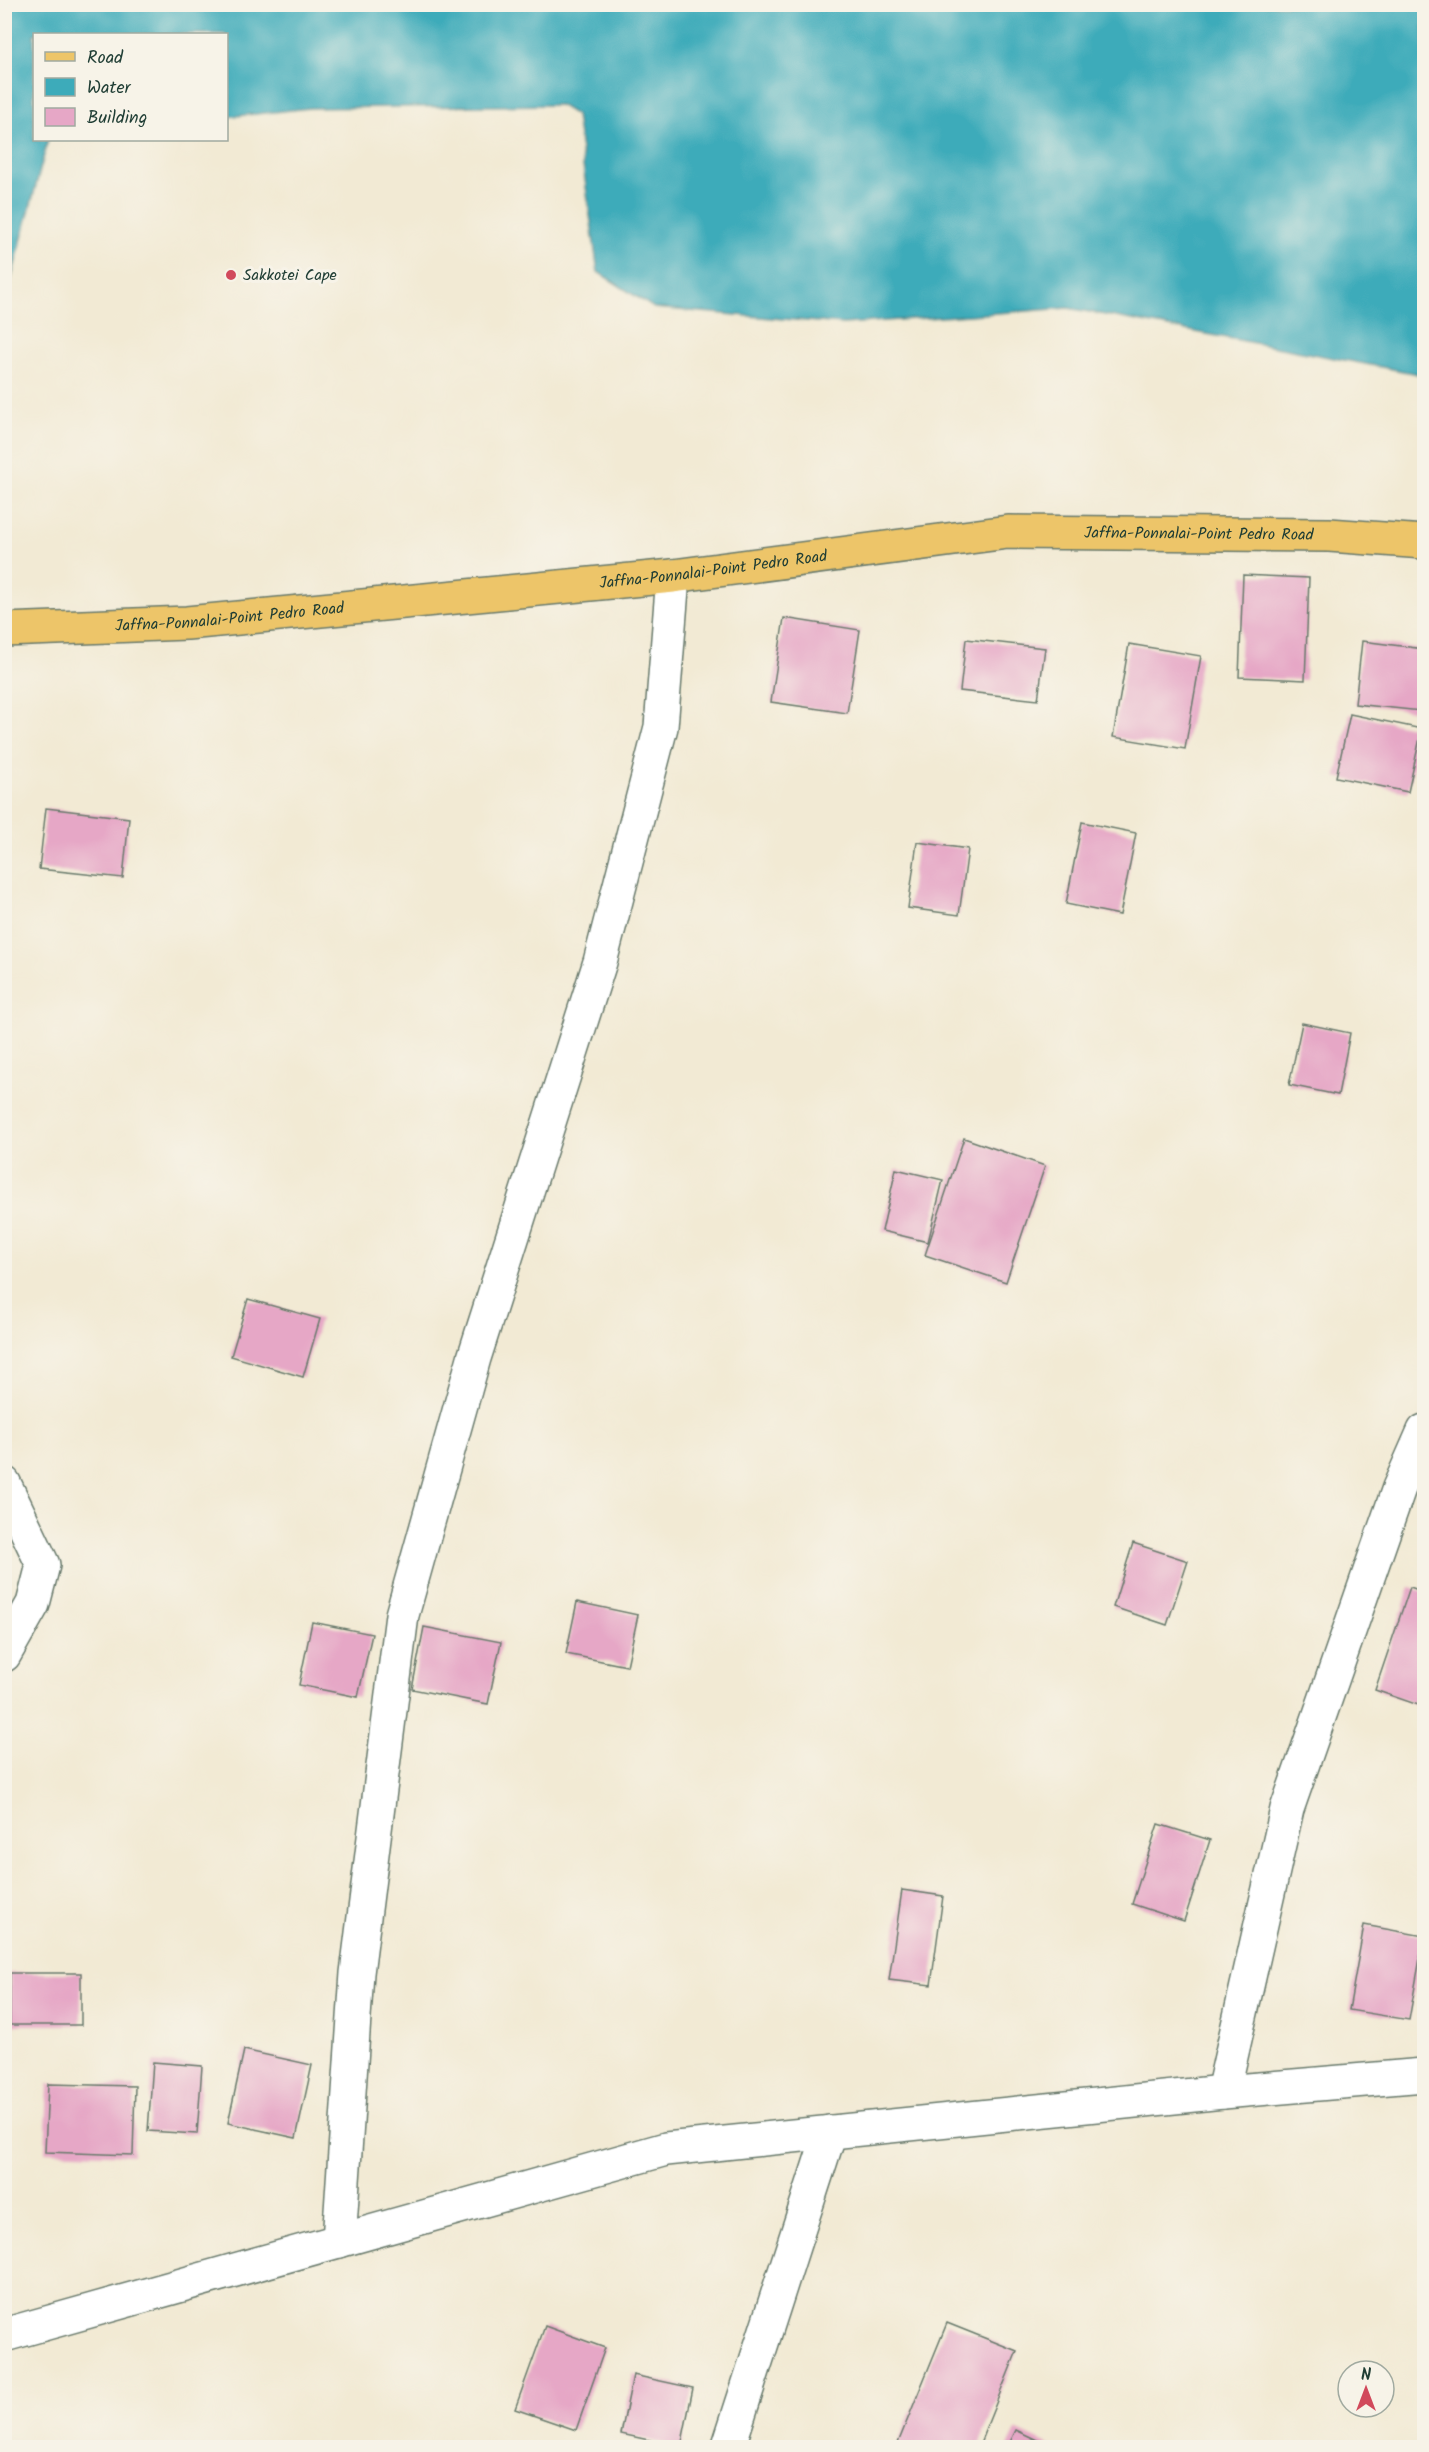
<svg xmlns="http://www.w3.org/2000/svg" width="1429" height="2452" font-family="Kalam,sans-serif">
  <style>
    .water { fill: #3dabba; stroke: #2e7477; stroke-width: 1.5 }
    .building { fill: #e6a7c6 }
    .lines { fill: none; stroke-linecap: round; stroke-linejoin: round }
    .minor-casing { stroke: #697a6c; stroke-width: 36 }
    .major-casing { stroke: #697a6c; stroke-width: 36 }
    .minor { stroke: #fff; stroke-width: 33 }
    .major { stroke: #edc569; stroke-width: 33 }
    .poi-dot { fill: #d1495b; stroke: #f7f3e8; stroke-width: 2 }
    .labels { text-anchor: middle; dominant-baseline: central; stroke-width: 6; stroke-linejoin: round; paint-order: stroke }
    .poi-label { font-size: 16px; fill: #1f3d34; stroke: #f7f3e8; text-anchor: start }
    .street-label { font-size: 16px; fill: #1f3d34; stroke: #f7f3e8 }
  </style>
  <rect width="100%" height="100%" fill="#f7f3e8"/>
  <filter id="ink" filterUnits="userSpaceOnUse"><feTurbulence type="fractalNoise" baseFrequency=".0167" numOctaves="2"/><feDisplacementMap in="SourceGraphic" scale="12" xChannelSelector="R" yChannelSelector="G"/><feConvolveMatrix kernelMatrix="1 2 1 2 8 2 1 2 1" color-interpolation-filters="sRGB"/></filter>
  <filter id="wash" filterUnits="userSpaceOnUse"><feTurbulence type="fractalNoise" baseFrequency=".008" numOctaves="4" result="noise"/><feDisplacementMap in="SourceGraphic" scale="24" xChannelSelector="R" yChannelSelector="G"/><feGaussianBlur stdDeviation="1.35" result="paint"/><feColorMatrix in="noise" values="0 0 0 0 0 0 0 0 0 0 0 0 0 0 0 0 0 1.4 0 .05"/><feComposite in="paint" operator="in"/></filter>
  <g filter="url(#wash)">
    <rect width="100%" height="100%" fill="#f2ead4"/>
    <polygon class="water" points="5,4 1424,5 1424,375 1068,308 843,324 654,308 598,272 576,115 560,105 310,108 227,117 226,34 34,34 34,140 48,140 5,302"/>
    <g id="blocks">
      <g class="building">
        <polygon points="1243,575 1309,578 1305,680 1239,677"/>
        <polygon points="784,618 860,630 847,713 771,702"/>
        <polygon points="966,639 1045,648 1038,700 960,691"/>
        <polygon points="1362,641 1424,649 1424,681 1421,711 1355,704"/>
        <polygon points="1129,644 1201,656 1185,749 1113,737"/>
        <polygon points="1350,714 1422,729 1408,792 1336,777"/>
        <polygon points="46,808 129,818 123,878 39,869"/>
        <polygon points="1082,822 1136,833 1120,915 1066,904"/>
        <polygon points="917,842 968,849 959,915 908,908"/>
        <polygon points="1302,1023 1350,1033 1338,1095 1289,1085"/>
        <polygon points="964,1138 1045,1166 1006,1282 925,1255"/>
        <polygon points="896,1169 943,1180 928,1242 882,1231"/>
        <polygon points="248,1299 320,1319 303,1377 231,1356"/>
        <polygon points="1133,1543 1188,1561 1167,1625 1113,1607"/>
        <polygon points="1410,1587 1424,1592 1424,1707 1375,1690"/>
        <polygon points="577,1602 638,1615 627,1666 566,1654"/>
        <polygon points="312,1622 372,1634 358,1697 299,1685"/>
        <polygon points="424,1627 501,1642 488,1704 412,1689"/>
        <polygon points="1158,1824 1210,1840 1184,1921 1132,1904"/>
        <polygon points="902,1890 943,1896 931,1985 889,1980"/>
        <polygon points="1364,1925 1424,1936 1409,2020 1349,2010"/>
        <rect x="10" y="1973" width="71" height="52"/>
        <polygon points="244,2050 312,2065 296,2138 228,2123"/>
        <polygon points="153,2062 202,2066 197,2134 148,2131"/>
        <polygon points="48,2084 135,2086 133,2155 45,2152"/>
        <polygon points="947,2323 1017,2351 978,2448 896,2448"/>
        <polygon points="545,2326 605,2348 576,2430 515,2409"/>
        <polygon points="633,2375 693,2388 681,2447 621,2434"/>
        <polygon points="1016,2430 1054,2448 1007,2448"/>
      </g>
    </g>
  </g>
  <g filter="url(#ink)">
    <use href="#blocks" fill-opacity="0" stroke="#697a6c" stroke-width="1.5"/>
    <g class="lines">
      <defs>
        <g id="minor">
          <polyline points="4,1483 43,1565 33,1604 4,1655"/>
          <polyline points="1223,2092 1287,1809 1399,1488 1424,1431"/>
          <polyline points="339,2241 357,1973 402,1615 474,1358 600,962 661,727 673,576"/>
          <polyline points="4,2335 666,2149 1223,2092 1424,2075"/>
          <polyline points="728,2448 830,2132"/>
        </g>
        <g id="major">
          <path id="s1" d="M4,630l183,-7 486,-47 335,-44 321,3 95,7"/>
        </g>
      </defs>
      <use href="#minor" class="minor-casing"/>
      <use href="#major" class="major-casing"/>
      <use href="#minor" class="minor"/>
      <use href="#major" class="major"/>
    </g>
  </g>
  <circle class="poi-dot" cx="231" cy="275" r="6"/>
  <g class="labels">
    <g class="poi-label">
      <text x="243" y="275">Sakkotei Cape</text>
    </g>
    <g class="street-label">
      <text stroke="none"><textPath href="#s1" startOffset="1200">Jaffna-Ponnalai-Point Pedro Road</textPath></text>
      <text stroke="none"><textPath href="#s1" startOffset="712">Jaffna-Ponnalai-Point Pedro Road</textPath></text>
      <text stroke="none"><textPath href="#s1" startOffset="226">Jaffna-Ponnalai-Point Pedro Road</textPath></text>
    </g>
  </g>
  <rect width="1429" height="2452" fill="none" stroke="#f7f3e8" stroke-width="24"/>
  <rect x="33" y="33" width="195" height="108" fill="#f7f3e8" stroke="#a1aaa0" stroke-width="1.5"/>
  <rect x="45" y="52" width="30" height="9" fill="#edc569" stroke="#a1aaa0" stroke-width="1.5"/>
  <text x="87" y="63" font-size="18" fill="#1f3d34">Road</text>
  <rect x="45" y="78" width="30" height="18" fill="#3dabba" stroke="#a1aaa0" stroke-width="1.5"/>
  <text x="87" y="93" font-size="18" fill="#1f3d34">Water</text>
  <rect x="45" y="108" width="30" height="18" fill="#e6a7c6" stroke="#a1aaa0" stroke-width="1.5"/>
  <text x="87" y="123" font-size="18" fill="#1f3d34">Building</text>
  <g transform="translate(1366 2389)"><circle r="28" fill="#f7f3e8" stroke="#a1aaa0" stroke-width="1.5"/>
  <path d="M0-4.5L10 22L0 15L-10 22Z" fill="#d1495b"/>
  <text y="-9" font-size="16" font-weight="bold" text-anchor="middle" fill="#1f3d34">N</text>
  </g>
</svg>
